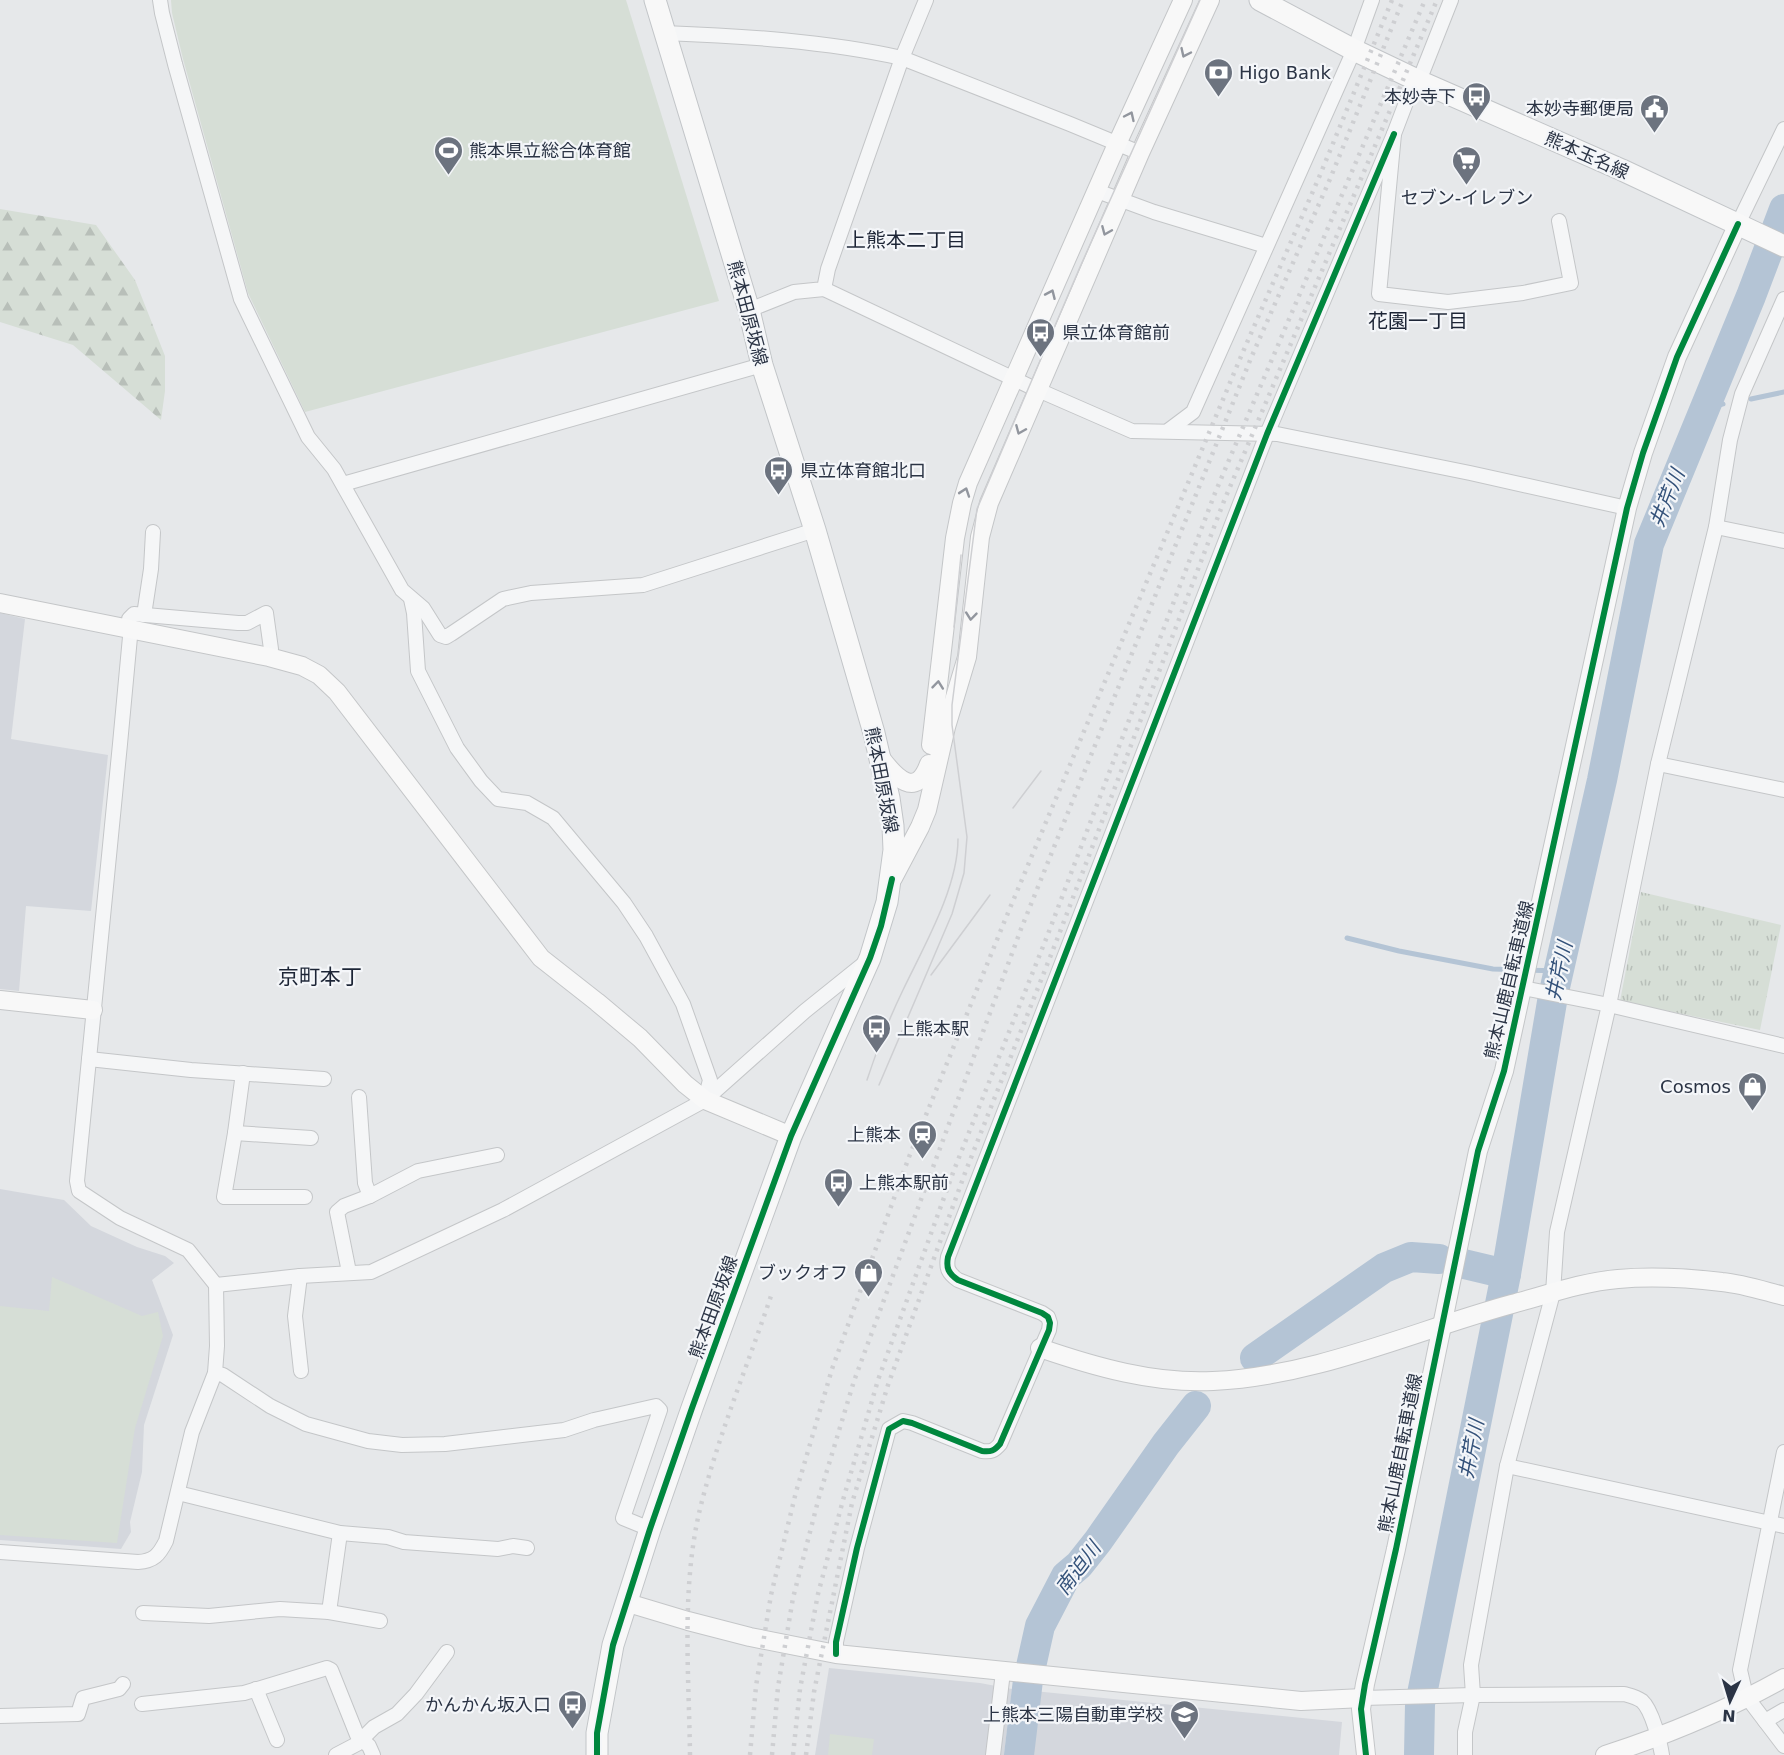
<svg xmlns="http://www.w3.org/2000/svg" width="1784" height="1755" font-family="'DejaVu Sans','Noto Sans JP',sans-serif">
  <style>
    .built { fill: #d4d7dd }
    .green { fill: #d6ded6 }
    .forest { fill: url(#forest-firs) }
    .park { fill: url(#park-tufts) }
    .lines { fill: none; stroke-linecap: round; stroke-linejoin: round }
    .stream { stroke: #b4c4d5; stroke-width: 5 }
    .river { stroke: #b4c4d5; stroke-width: 30 }
    .street-casing { stroke: #c4c6c8; stroke-width: 16 }
    .secondary-casing { stroke: #c4c6c8; stroke-width: 20 }
    .primary-casing { stroke: #c2c5c8; stroke-width: 23 }
    .street { stroke: #f5f6f7; stroke-width: 14 }
    .secondary { stroke: #f8f8f8; stroke-width: 18 }
    .primary { stroke: #f8f8f8; stroke-width: 21 }
    .tram { stroke: #cecfd2; stroke-width: 1.5 }
    .rail { stroke: #cecfd2; stroke-width: 4.5; stroke-dasharray: 3 6; stroke-linecap: butt }
    .cycleway-casing { stroke: #f4f6f9; stroke-width: 10 }
    .cycleway { stroke: #00873e; stroke-width: 6 }
    .oneway { stroke: #92969e }
    .labels { text-anchor: middle; dominant-baseline: central; stroke-width: 4.5; stroke-linejoin: round; paint-order: stroke }
    .poi-label { font-size: 18px; fill: #2b3445; stroke: #f4f6f9; text-anchor: end }
    .street-label { font-size: 18px; fill: #2b3445; stroke: #f4f6f9 }
    .neighbourhood-label { font-size: 20px; fill: #1d2536; stroke: #f4f6f9 }
    .water-label { font-size: 20px; font-style: italic; fill: #34527a; stroke: #f4f6f9 }
    .quarter-label { font-size: 21px; fill: #1d2536; stroke: #f4f6f9 }
  </style>
  <defs>
    <pattern id="forest-firs" width="22" height="20" patternUnits="userSpaceOnUse" patternTransform="scale(1.5)"><rect width="22" height="20" fill="#d6ded6"/><path d="M5 1l3.5 6h-7zM16 11l3.5 6h-7z" fill="#b8bfb9"/></pattern>
    <pattern id="park-tufts" width="24" height="20" patternUnits="userSpaceOnUse" patternTransform="scale(1.5)"><rect width="24" height="20" fill="#d6ded6"/><path d="M3 7l-1-3M5 7V3M7 7l1-3M15 17l-1-3M17 17v-4M19 17l1-3" fill="none" stroke="#b8bfb9"/></pattern>
  </defs>
  <rect width="100%" height="100%" fill="#e6e8ea"/>
  <g class="built">
    <polygon points="0,613 25,619 11,739 108,755 91,911 26,906 19,991 0,989"/>
    <polygon points="0,1189 64,1200 91,1226 137,1247 165,1256 174,1263 152,1280 173,1335 144,1425 142,1472 130,1522 131,1532 121,1549 0,1540"/>
    <polygon points="829,1668 980,1683 1012,1689 1004,1755 815,1755"/>
    <polygon points="1034,1691 1342,1722 1339,1755 1026,1755"/>
  </g>
  <g class="green">
    <polygon points="171,0 626,0 719,301 305,412 248,293 183,59 172,13"/>
    <polygon points="52,1277 142,1316 158,1312 163,1336 135,1428 117,1543 0,1535 0,1306 49,1311"/>
    <polygon points="830,1734 874,1739 872,1755 828,1755"/>
  </g>
  <polygon class="forest" points="0,209 96,225 135,280 165,356 165,391 161,420 73,345 0,322"/>
  <polygon class="park" points="1641,892 1781,925 1760,1030 1620,1001"/>
  <g class="lines">
    <g class="stream">
      <polyline points="1751,399 1784,392"/>
      <polyline points="1702,411 1723,404"/>
      <polyline points="1347,938 1399,951 1493,969 1559,971"/>
    </g>
    <g class="river">
      <polyline points="1464,1264 1506,1274"/>
      <polyline points="1255,1358 1384,1268 1411,1257 1439,1259"/>
      <polyline points="1019,1755 1028,1680 1040,1626 1066,1576 1079,1565 1098,1541 1166,1444 1196,1406"/>
      <polyline points="1419,1755 1420,1704 1506,1274 1553,996 1602,780 1649,544 1751,296 1784,209"/>
    </g>
    <defs>
      <g id="street">
        <polyline points="160,0 162,13 175,64 241,299 308,437 334,469 402,590 423,608 440,635 446,637 451,634 503,599 531,593 643,585 815,530"/>
        <path d="M664,33c79,3 161,8 238,25l168,66 70,29"/>
        <polyline points="1415,79 1394,134 1379,294 1448,302 1523,293 1571,283 1559,221"/>
        <polyline points="1419,81 1451,0"/>
        <polyline points="1097,191 1154,212 1266,246"/>
        <polyline points="1738,224 1784,129"/>
        <polyline points="824,289 1029,386 1132,431 1277,434 1470,473 1627,508"/>
        <polyline points="749,310 794,292 824,289 828,269 902,58 926,0"/>
        <polyline points="1169,430 1193,412 1354,50 1372,0"/>
        <polyline points="343,484 762,365"/>
        <polyline points="1716,527 1784,541"/>
        <polyline points="411,599 414,613 418,671 457,748 481,781 498,799 527,803 553,818 624,903 646,936 683,1004 710,1080 705,1100"/>
        <polyline points="144,615 151,569 153,532"/>
        <polyline points="1658,764 1784,790"/>
        <polyline points="1523,988 1609,1005 1784,1046"/>
        <polyline points="89,1059 191,1070 324,1079"/>
        <polyline points="243,1073 235,1133 224,1197 305,1197"/>
        <polyline points="359,1097 365,1183 370,1196"/>
        <polyline points="235,1133 311,1138"/>
        <polyline points="349,1272 337,1212 344,1206 370,1196 418,1171 497,1155"/>
        <polyline points="300,1276 295,1316 301,1371"/>
        <polyline points="216,1285 300,1276 371,1272 503,1210 705,1100 805,1011 866,962"/>
        <polyline points="215,1373 223,1375 270,1406 306,1424 368,1441 402,1445 445,1444 564,1430 594,1420 656,1406 660,1410 623,1518 650,1529"/>
        <polyline points="1784,1452 1740,1670 1746,1696 1784,1746"/>
        <polyline points="1507,1466 1784,1526"/>
        <polyline points="178,1493 340,1533 388,1537 404,1542 498,1549 513,1546 527,1548"/>
        <path d="M0,1552l138,10c16,-1 21,-7 28,-21l26,-109 23,-59 2,-27 -1,-61 -28,-35 -68,-32 -41,-27 -2,-10 43,-437 10,-107 -1,-18 5,-5 104,9h9l19,-10 5,36 -2,8"/>
        <polyline points="329,1612 340,1533"/>
        <polyline points="143,1613 209,1616 280,1609 329,1612 380,1621"/>
        <path d="M836,1654v-12l21,-94 32,-119 14,-8 9,2 70,28c9,1 12,0 18,-7l49,-114 1,-7 -2,-6 -6,-4 -84,-33c-10,-7 -12,-12 -10,-23l319,-823 127,-300"/>
        <polyline points="256,1689 277,1740"/>
        <path d="M1363,1698l110,-3 151,-1c7,2 12,3 18,7 10,9 18,41 20,54"/>
        <polyline points="142,1704 244,1693 327,1668 331,1670 357,1735 369,1746 373,1755"/>
        <polyline points="0,1716 78,1714 83,1698 119,1689 123,1684"/>
        <polyline points="1765,1721 1784,1710"/>
        <polyline points="336,1755 357,1744 374,1727 397,1714 416,1694 447,1652"/>
        <polyline points="993,1755 1003,1672"/>
        <polyline points="1465,1755 1465,1732 1473,1695 1471,1665 1507,1466 1553,1293 1557,1232 1609,1005 1658,764 1716,527 1730,440 1742,394 1784,299"/>
      </g>
      <g id="secondary">
        <polyline points="0,603 269,657 302,666 319,675 337,692 541,958 597,1002 640,1038 685,1084 705,1100 791,1136"/>
        <polyline points="931,745 955,538 962,503 968,483 1117,144 1183,0"/>
        <path d="M880,757c15,20 36,43 49,7"/>
        <polyline points="893,878 920,827 927,810 946,727 967,657 980,537 989,503 1140,153 1210,0"/>
        <polyline points="0,1000 93,1010"/>
        <path d="M1040,1348c55,19 115,36 173,33 104,-5 200,-50 299,-77 34,-9 70,-22 106,-25 33,-3 70,-1 104,3 21,2 42,9 62,14"/>
        <polyline points="628,1603 688,1621 750,1637 836,1654 1301,1701 1363,1698"/>
        <polyline points="1366,1755 1361,1709 1365,1684 1396,1549 1478,1151 1504,1071 1627,508 1643,453 1677,357 1738,224"/>
        <path d="M1605,1755c62,-20 122,-45 179,-77"/>
      </g>
      <g id="primary">
        <polyline points="1260,0 1354,50 1419,81 1622,170 1784,246"/>
        <polyline points="597,1755 597,1733 613,1645 650,1529 692,1408 791,1136 870,958 887,902 894,850 893,826 889,798 874,733 815,530 762,365 749,310 655,0"/>
      </g>
    </defs>
    <use href="#street" class="street-casing"/>
    <use href="#secondary" class="secondary-casing"/>
    <use href="#primary" class="primary-casing"/>
    <use href="#street" class="street"/>
    <use href="#secondary" class="secondary"/>
    <use href="#primary" class="primary"/>
    <g class="tram">
      <polyline points="954,627 961,555"/>
      <polyline points="1013,808 1041,771"/>
      <polyline points="931,975 990,895"/>
      <path d="M867,1080c10,-31 22,-61 36,-90 21,-44 55,-102 55,-151"/>
      <polyline points="879,1085 952,914 964,873 967,837 952,725 952,705 977,509 1080,267 1200,0"/>
    </g>
    <g class="rail">
      <path d="M690,1755c-1,-81 -9,-167 10,-246 18,-73 47,-142 71,-213"/>
      <polyline points="750,1755 756,1686 771,1595 796,1492 832,1369 909,1157 1005,920 1242,354 1320,175 1392,0"/>
      <polyline points="772,1755 778,1687 793,1598 819,1497 854,1381 1021,929 1251,358 1330,179 1403,0"/>
      <polyline points="793,1755 800,1689 818,1594 843,1500 878,1380 954,1170 1048,934 1215,493 1425,0"/>
      <polyline points="806,1755 814,1692 852,1503 888,1385 965,1173 1058,937 1224,501 1437,0"/>
    </g>
    <defs>
      <g id="cycleway">
        <path d="M836,1654v-12l21,-94 32,-119 14,-8 9,2 70,28c9,1 12,0 18,-7l49,-114 1,-7 -2,-6 -6,-4 -84,-33c-10,-7 -12,-12 -10,-23l319,-823 127,-300"/>
        <polyline points="597,1755 597,1733 613,1645 650,1529 692,1408 791,1136 870,958 881,926 892,879"/>
        <polyline points="1366,1755 1361,1709 1365,1684 1396,1549 1478,1151 1504,1071 1627,508 1643,453 1677,357 1738,224"/>
      </g>
    </defs>
    <use href="#cycleway" class="cycleway-casing"/>
    <use href="#cycleway" class="cycleway"/>
  </g>
  <defs><path id="oneway-chevron" d="M-2-3.5L2.5 0L-2 3.5" fill="none" stroke-width="1.6" stroke-linecap="round" stroke-linejoin="round" transform="scale(1.5)"/></defs>
  <g class="oneway">
    <use href="#oneway-chevron" transform="translate(1185 53) rotate(115)"/>
    <use href="#oneway-chevron" transform="translate(1130 116) rotate(-65)"/>
    <use href="#oneway-chevron" transform="translate(1106 231) rotate(113)"/>
    <use href="#oneway-chevron" transform="translate(1051 294) rotate(-66)"/>
    <use href="#oneway-chevron" transform="translate(1020 430) rotate(113)"/>
    <use href="#oneway-chevron" transform="translate(965 492) rotate(-71)"/>
    <use href="#oneway-chevron" transform="translate(971 616) rotate(96)"/>
    <use href="#oneway-chevron" transform="translate(938 685) rotate(-84)"/>
  </g>
  <defs>
    <symbol id="bank-pin" viewBox="-11 -11 22 30"><path d="M0 17L-7.5 6A9.5 9.5 0 1 1 7.5 6Z" fill="#6c737f" stroke="#f4f6f9"/><path d="M-6-4H6V4H-6ZM0-2.3a2.3 2.3 0 1 0 0 4.6a2.3 2.3 0 1 0 0-4.6Z" fill="#fff"/></symbol>
    <symbol id="bus-pin" viewBox="-11 -11 22 30"><path d="M0 17L-7.5 6A9.5 9.5 0 1 1 7.5 6Z" fill="#6c737f" stroke="#f4f6f9"/><path d="M-5-6H5V4H4V6H2V4H-2V6H-4V4H-5ZM-3.5-4V0h7V-4ZM-3.5 1.2v1.5H-2V1.2ZM2 1.2v1.5H3.5V1.2Z" fill="#fff"/></symbol>
    <symbol id="civic-pin" viewBox="-11 -11 22 30"><path d="M0 17L-7.5 6A9.5 9.5 0 1 1 7.5 6Z" fill="#6c737f" stroke="#f4f6f9"/><path d="M-.6-6.5H3V-4.5H.6V-3L4-1V1h2V6H-6V1h2V-1L-.6-3ZM-1.2 2.5V6h2.4V2.5Z" fill="#fff"/></symbol>
    <symbol id="stadium-pin" viewBox="-11 -11 22 30"><path d="M0 17L-7.5 6A9.5 9.5 0 1 1 7.5 6Z" fill="#6c737f" stroke="#f4f6f9"/><path d="M0-5a6.5 5 0 1 0 0 10a6.5 5 0 1 0 0-10ZM-3.5-1.8h7v3.6h-7Z" fill="#fff"/></symbol>
    <symbol id="supermarket-pin" viewBox="-11 -11 22 30"><path d="M0 17L-7.5 6A9.5 9.5 0 1 1 7.5 6Z" fill="#6c737f" stroke="#f4f6f9"/><path d="M-6-5.5h2.5l.6 2H6L4.5 2H-2.5L-4.4-4H-6ZM-1.5 3.2a1.3 1.3 0 1 0 .1 0ZM3 3.2a1.3 1.3 0 1 0 .1 0Z" fill="#fff"/></symbol>
    <symbol id="shop-pin" viewBox="-11 -11 22 30"><path d="M0 17L-7.5 6A9.5 9.5 0 1 1 7.5 6Z" fill="#6c737f" stroke="#f4f6f9"/><path d="M-5-2.5h2.3a2.7 3.5 0 0 1 5.4 0H5L5.5 6h-11ZM-1.5-2.5h3a1.5 2.3 0 0 0-3 0Z" fill="#fff"/></symbol>
    <symbol id="station-pin" viewBox="-11 -11 22 30"><path d="M0 17L-7.5 6A9.5 9.5 0 1 1 7.5 6Z" fill="#6c737f" stroke="#f4f6f9"/><path d="M-3-6H3Q5-6 5-4V2Q5 4 3 4L4.5 6H3L1.5 4h-3L-3 6H-4.5L-3 4Q-5 4-5 2V-4Q-5-6-3-6ZM-3.5-4v3h7v-3ZM-3.5 1v1.5H-2V1ZM2 1v1.5H3.5V1Z" fill="#fff"/></symbol>
    <symbol id="school-pin" viewBox="-11 -11 22 30"><path d="M0 17L-7.5 6A9.5 9.5 0 1 1 7.5 6Z" fill="#6c737f" stroke="#f4f6f9"/><path d="M0-5L7-2L0 1L-7-2ZM-4 1L0 2.5L4 1V4Q0 6-4 4Z" fill="#fff"/></symbol>
  </defs>
  <g fill-rule="evenodd">
    <use href="#bank-pin" x="1202" y="56" width="33" height="45"/>
    <use href="#bus-pin" x="1460" y="80" width="33" height="45"/>
    <use href="#civic-pin" x="1638" y="92" width="33" height="45"/>
    <use href="#stadium-pin" x="432" y="134" width="33" height="45"/>
    <use href="#supermarket-pin" x="1450" y="144" width="33" height="45"/>
    <use href="#bus-pin" x="1024" y="316" width="33" height="45"/>
    <use href="#bus-pin" x="762" y="454" width="33" height="45"/>
    <use href="#bus-pin" x="860" y="1012" width="33" height="45"/>
    <use href="#shop-pin" x="1736" y="1070" width="33" height="45"/>
    <use href="#station-pin" x="906" y="1118" width="33" height="45"/>
    <use href="#bus-pin" x="822" y="1166" width="33" height="45"/>
    <use href="#shop-pin" x="852" y="1256" width="33" height="45"/>
    <use href="#bus-pin" x="556" y="1688" width="33" height="45"/>
    <use href="#school-pin" x="1168" y="1698" width="33" height="45"/>
  </g>
  <g class="labels">
    <g class="poi-label">
      <text x="1239" y="72" text-anchor="start">Higo Bank</text>
      <text x="1456" y="96">本妙寺下</text>
      <text x="1634" y="108">本妙寺郵便局</text>
      <text x="469" y="150" text-anchor="start">熊本県立総合体育館</text>
      <text x="1467" y="197" text-anchor="middle">セブン-イレブン</text>
      <text x="1062" y="332" text-anchor="start">県立体育館前</text>
      <text x="800" y="470" text-anchor="start">県立体育館北口</text>
      <text x="897" y="1028" text-anchor="start">上熊本駅</text>
      <text x="1731" y="1086">Cosmos</text>
      <text x="901" y="1134">上熊本</text>
      <text x="859" y="1182" text-anchor="start">上熊本駅前</text>
      <text x="848" y="1272">ブックオフ</text>
      <text x="551" y="1704">かんかん坂入口</text>
      <text x="1163" y="1714">上熊本三陽自動車学校</text>
    </g>
    <g class="street-label">
      <text transform="translate(1587 155) rotate(24)">熊本玉名線</text>
      <text transform="translate(748 313) rotate(75)">熊本田原坂線</text>
      <text transform="translate(882 780) rotate(79)">熊本田原坂線</text>
      <text transform="translate(1509 980) rotate(-77)">熊本山鹿自転車道線</text>
      <text transform="translate(713 1307) rotate(-70)">熊本田原坂線</text>
      <text transform="translate(1400 1453) rotate(-79)">熊本山鹿自転車道線</text>
    </g>
    <g class="neighbourhood-label">
      <text x="906" y="240">上熊本二丁目</text>
      <text x="1418" y="321">花園一丁目</text>
    </g>
    <g class="water-label">
      <text transform="translate(1667 498) rotate(-68)">井芹川</text>
      <text transform="translate(1559 971) rotate(-78)">井芹川</text>
      <text transform="translate(1471 1449) rotate(-79)">井芹川</text>
      <text transform="translate(1078 1568) rotate(-53)">南迫川</text>
    </g>
    <g class="quarter-label">
      <text x="320" y="977">京町本丁</text>
    </g>
  </g>
  <g transform="translate(1730 1701) rotate(184)" stroke="#f4f6f9" stroke-width="4.5" paint-order="stroke">
  <path d="M0-4.5L10 22L0 15L-10 22Z" fill="#2b3445"/>
  <text y="-9" font-size="16" font-weight="bold" text-anchor="middle" fill="#2b3445">N</text>
  </g>
</svg>
